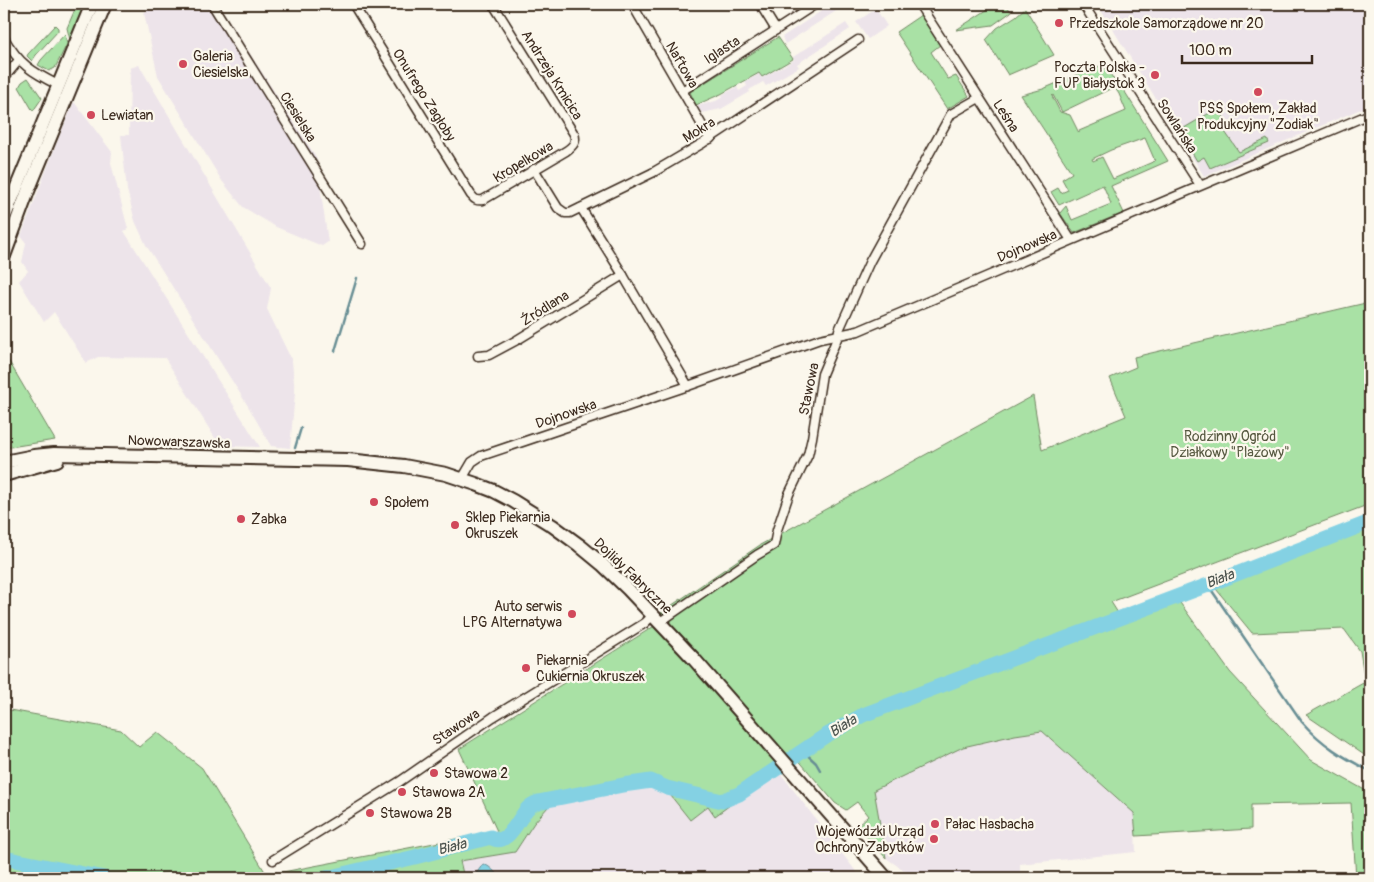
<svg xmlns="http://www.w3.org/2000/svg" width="1374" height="882" font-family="Pangolin,sans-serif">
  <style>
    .built { fill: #ede4ea }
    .green { fill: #a9e1a5; stroke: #728662; fill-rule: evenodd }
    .water { fill: #84d1e3; stroke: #678e94 }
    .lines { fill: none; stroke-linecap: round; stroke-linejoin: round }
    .stream { stroke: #678e94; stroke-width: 2.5 }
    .river { stroke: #84d1e3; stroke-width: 15 }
    .minor-casing { stroke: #3b2a1e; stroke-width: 11 }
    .trunk-casing { stroke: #3b2a1e; stroke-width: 16 }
    .minor { stroke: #fbf7ec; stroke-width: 8 }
    .trunk { stroke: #fbf7ec; stroke-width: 12 }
    .poi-dot { fill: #d1495b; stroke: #fbf7ec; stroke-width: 2 }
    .labels { text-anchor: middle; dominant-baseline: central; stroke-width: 4.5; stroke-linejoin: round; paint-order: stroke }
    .poi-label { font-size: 14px; fill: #3b2a1e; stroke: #fbf7ec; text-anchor: start }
    .street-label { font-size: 14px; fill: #3b2a1e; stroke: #fbf7ec }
    .park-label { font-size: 14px; fill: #565840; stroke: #fbf7ec }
    .water-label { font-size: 15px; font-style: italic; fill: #4d544f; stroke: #fbf7ec }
  </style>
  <rect width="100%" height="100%" fill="#fbf7ec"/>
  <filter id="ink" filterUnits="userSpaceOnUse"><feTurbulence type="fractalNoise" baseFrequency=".02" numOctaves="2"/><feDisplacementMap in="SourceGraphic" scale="10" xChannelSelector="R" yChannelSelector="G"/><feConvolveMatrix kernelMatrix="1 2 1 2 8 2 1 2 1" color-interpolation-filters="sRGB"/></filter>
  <g filter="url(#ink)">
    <g class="built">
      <polygon points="153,4 218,4 316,157 328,242 322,246 276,227 243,207 222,181 158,76 144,13"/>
      <polygon points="832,4 847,4 785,44 782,37"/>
      <polygon points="1097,4 1370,4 1370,105 1204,176"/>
      <polygon points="876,9 887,26 868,39 856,22"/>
      <polygon points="846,23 850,29 797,64 799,67 766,86 763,82 749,90 750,92 721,109 702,113 697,106 716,101 723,97 722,95 737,87 739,91 747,86 745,82 759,74 762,78 794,60 793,57"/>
      <polygon points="139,65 271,288 267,309 292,361 295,393 290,448 271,446 248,406 146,245 135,221 127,190 121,135 129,135 130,68"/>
      <polygon points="74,102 112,152 111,163 128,229 124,231 260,447 220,446 165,358 98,357 86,363 54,312 44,322 19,281 28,271 22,262 26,243 21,236 59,137"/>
      <polygon points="1042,731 1134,813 1136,852 1020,864 1020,878 915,878 886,858 874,790 963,747 1015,735"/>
      <polygon points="778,770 861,878 464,878 460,861 515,852 534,823 555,799 650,783 708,806 715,815"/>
    </g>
    <g class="green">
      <polygon points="79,4 86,4 70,40 67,28 76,7"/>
      <polygon points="996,4 1006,4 1011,12 993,25 956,30"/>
      <polygon points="1025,8 1054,55 1008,75 986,40 997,28 1016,16"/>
      <polygon points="921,15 940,45 931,52 948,79 956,76 969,96 947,109 896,32"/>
      <polygon points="55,25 58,28 58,31 36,55 32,61 27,56 28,54"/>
      <polygon points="65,34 67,44 55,68 49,71 38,65 41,60"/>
      <polygon points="778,37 793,59 762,77 759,73 721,94 696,105 690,92"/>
      <path d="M1097,66l10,3 9,14 -2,4 -52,25 -9,-17 -1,1 8,16 10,3 9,18v-2l47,-20 -7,-17 -4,-6 5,-4 48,77 -57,25 13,27 -8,4 -1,-1 -41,17 -14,-20 6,-7 6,14 39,-16 -8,-19 -44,20 -8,-13 7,-4 3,5 7,-3 -6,-11 10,-6 -51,-78 22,-6zM1145,138l10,23 -42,18 -11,-22 -9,4 -1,-2 19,-9z"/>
      <polygon points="28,78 42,98 33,111 19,87 22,82"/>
      <polygon points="1218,108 1225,119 1223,129 1239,152 1267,139 1269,143 1210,168 1204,157 1197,161 1179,131"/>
      <polygon points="1370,302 1370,504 1111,602 1123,621 1178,600 1230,672 1311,760 1370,793 1370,878 1356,878 1351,803 1251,805 1251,829 1136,836 1134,813 1042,731 1015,735 963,747 874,790 886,858 857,826 868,816 857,802 846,810 835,803 796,757 715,816 708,806 690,820 667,791 650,783 555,799 534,823 515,852 460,861 464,878 4,878 4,709 121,730 139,747 157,732 202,768 267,875 497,831 459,749 656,625 662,612 760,545 1033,396 1042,450 1126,416 1110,378 1136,367 1134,357"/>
      <polygon points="4,353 55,440 4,448"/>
      <polygon points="1370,523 1370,759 1306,715 1365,682 1360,651 1344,629 1252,633 1212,584"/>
    </g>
    <path class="water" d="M483,864c7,2 12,8 17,14h-27z"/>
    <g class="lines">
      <g class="stream">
        <polyline points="335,351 357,278"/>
        <polyline points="295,448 301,428"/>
        <path d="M1208,585l94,137c19,22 42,36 68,49"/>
        <polyline points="803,751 816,763 820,770"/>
        <polyline points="25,878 29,863"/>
      </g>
      <g class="river">
        <polyline points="4,858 104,878"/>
        <path d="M326,878l89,-21 72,-19 4,-1c16,12 28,-20 37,-29 3,-3 7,-5 10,-6l85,-17 28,-4 16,7 55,13 17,-7 86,-58 38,-21 345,-130 162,-63"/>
      </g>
      <defs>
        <g id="minor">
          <polyline points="212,4 362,244"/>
          <path d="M353,4l118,191c4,5 6,6 12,5l83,-49c7,-5 11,-9 8,-17l-81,-130"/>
          <polyline points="632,4 710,139"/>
          <polyline points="760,4 776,30"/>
          <polyline points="919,4 1071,240"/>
          <polyline points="1083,4 1200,185"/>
          <path d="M4,38c15,26 28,34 54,47"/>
          <polyline points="4,78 19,60"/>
          <polyline points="682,91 816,4"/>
          <polyline points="534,169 558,208 565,213 570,213 652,173 703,143 858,40"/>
          <polyline points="581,208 623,275 688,386"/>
          <polyline points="478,356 489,355 517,340 623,275"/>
          <polyline points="462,479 472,462 481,456 688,386 820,339 858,331 1370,114"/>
          <polyline points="660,622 757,555 774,545 777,530 789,494 808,455 812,438 822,374 838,336 839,330 870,261 951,114 979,98"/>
          <polyline points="273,860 399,782 493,717 645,623 653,615"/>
        </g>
        <g id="trunk">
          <polyline points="4,218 92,4"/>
          <polyline points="4,256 28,191 105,4"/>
          <polyline points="4,462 34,456 54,454 348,460 404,466 446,474 476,484 494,491 513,501 553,526 579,545 602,564 628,589 693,658 886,878"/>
          <polyline points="4,475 57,460"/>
        </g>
      </defs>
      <use href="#minor" class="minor-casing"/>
      <use href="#trunk" class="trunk-casing"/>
      <use href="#minor" class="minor"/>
      <use href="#trunk" class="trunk"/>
    </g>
  </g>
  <g class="poi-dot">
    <circle cx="1059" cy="23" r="5"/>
    <circle cx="183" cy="64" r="5"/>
    <circle cx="1155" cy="75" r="5"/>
    <circle cx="1258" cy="92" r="5"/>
    <circle cx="91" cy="115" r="5"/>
    <circle cx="374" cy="502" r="5"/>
    <circle cx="241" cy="519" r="5"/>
    <circle cx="455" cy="525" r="5"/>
    <circle cx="572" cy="614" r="5"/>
    <circle cx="526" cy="668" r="5"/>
    <circle cx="434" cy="773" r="5"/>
    <circle cx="402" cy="792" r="5"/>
    <circle cx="370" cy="813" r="5"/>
    <circle cx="935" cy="824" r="5"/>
    <circle cx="934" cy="839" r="5"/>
  </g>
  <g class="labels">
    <g class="poi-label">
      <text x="1069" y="23">Przedszkole Samorządowe nr 20</text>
      <text x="193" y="56">Galeria<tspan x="193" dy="16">Ciesielska</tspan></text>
      <text x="1145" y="67" text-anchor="end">Poczta Polska -<tspan x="1145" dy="16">FUP Białystok 3</tspan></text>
      <text x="1258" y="108" text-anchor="middle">PSS Społem, Zakład<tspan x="1258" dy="16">Produkcyjny "Zodiak"</tspan></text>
      <text x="101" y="115">Lewiatan</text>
      <text x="384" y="502">Społem</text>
      <text x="465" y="517">Sklep Piekarnia<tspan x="465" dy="16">Okruszek</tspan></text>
      <text x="251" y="519">Żabka</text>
      <text x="562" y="606" text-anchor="end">Auto serwis<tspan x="562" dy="16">LPG Alternatywa</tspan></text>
      <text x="536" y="660">Piekarnia<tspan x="536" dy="16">Cukiernia Okruszek</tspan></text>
      <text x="444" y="773">Stawowa 2</text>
      <text x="412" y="792">Stawowa 2A</text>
      <text x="380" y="813">Stawowa 2B</text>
      <text x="945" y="824">Pałac Hasbacha</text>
      <text x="924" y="831" text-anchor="end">Wojewódzki Urząd<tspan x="924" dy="16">Ochrony Zabytków</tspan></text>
    </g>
    <g class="street-label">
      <text transform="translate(722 50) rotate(-33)">Iglasta</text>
      <text transform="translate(682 65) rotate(60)">Naftowa</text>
      <text transform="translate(552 75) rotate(58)">Andrzeja Kmicica</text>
      <text transform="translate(424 95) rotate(58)">Onufrego Zagłoby</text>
      <text transform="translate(1006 116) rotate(57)">Leśna</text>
      <text transform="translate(298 117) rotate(58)">Ciesielska</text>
      <text transform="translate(1177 126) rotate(57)">Sowlańska</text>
      <text transform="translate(699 130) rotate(-32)">Mokra</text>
      <text transform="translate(523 162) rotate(-31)">Kropelkowa</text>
      <text transform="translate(1027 246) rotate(-23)">Dojnowska</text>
      <text transform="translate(545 308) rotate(-32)">Źródlana</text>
      <text transform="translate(809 389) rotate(-78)">Stawowa</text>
      <text transform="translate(566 414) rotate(-19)">Dojnowska</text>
      <text transform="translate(179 442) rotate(2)">Nowowarszawska</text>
      <text transform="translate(633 576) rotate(44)">Dojlidy Fabryczne</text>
      <text transform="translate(456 727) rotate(-34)">Stawowa</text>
    </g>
    <g class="park-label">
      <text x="1230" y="436">Rodzinny Ogród<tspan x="1230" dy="16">Działkowy "Plażowy"</tspan></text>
    </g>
    <g class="water-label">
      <text transform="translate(1220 579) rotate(-21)">Biała</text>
      <text transform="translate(843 726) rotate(-32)">Biała</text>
      <text transform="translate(452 847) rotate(-14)">Biała</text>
    </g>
  </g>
  <rect width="1374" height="882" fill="none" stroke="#fbf7ec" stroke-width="20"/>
  <rect x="10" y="10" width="1354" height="862" fill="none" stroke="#3b2a1e" stroke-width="2" filter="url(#ink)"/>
  <path d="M1182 55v8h130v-8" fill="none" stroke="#3b2a1e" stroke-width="2.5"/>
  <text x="1189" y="55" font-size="15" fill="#3b2a1e" stroke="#fbf7ec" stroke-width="4" paint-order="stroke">100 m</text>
</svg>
